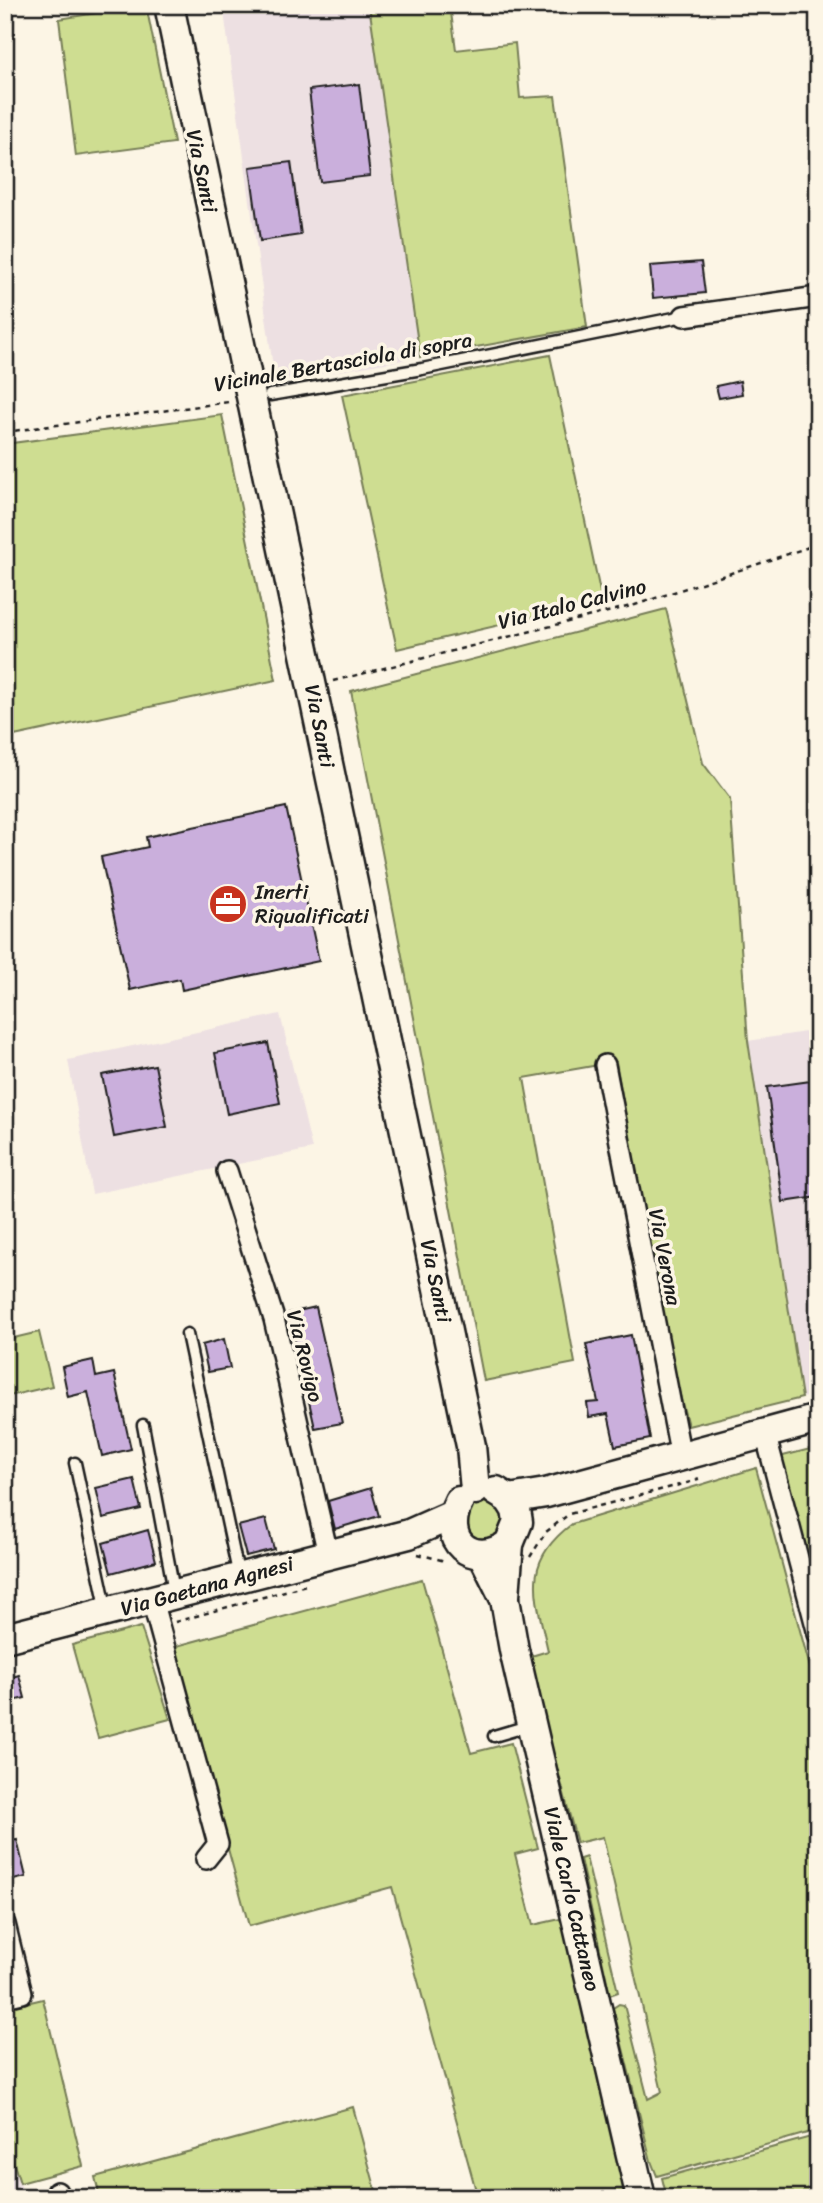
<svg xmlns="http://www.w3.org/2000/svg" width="823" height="2203" font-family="Sriracha,sans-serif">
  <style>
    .built { fill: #ede0e2 }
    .green { fill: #cedd91; stroke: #757c56; stroke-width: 2 }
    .building { fill: #caafdc; stroke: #1c1c1c; stroke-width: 2 }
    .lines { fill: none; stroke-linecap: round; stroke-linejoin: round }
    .lane-casing { stroke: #1c1c1c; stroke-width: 15 }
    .street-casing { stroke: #1c1c1c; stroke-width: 24 }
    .secondary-casing { stroke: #1c1c1c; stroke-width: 33 }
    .path { stroke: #1c1c1c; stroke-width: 2.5; stroke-dasharray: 5 5; stroke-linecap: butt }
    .lane { stroke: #fcf5e5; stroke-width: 10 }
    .street { stroke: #fcf5e5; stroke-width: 19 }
    .secondary { stroke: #fcf5e5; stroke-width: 28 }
    .labels { text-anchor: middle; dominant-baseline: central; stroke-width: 7; stroke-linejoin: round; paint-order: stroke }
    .street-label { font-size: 21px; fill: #1c1c1c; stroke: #fcf5e5 }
    .poi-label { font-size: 21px; fill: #1c1c1c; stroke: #fcf5e5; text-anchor: start }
  </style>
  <rect width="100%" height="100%" fill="#fcf5e5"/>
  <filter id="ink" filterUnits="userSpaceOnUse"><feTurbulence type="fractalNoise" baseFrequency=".0143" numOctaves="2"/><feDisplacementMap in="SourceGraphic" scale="14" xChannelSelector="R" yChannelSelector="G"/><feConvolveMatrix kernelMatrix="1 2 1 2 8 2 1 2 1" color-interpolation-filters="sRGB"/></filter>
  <g filter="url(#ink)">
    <g class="built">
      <polygon points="223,5 369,5 420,357 275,382"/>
      <polygon points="280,1014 312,1149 92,1194 68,1060"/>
      <polygon points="818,1030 818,1393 802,1398 748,1041"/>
      <polygon points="5,2136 20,2183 25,2198 5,2198"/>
    </g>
    <g class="green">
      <polygon points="146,5 174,143 76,156 59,19"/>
      <polygon points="369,5 450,5 456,50 515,43 520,98 555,96 587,327 420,357"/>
      <polygon points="550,355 602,601 397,649 342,395"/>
      <polygon points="222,415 276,680 5,738 5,444"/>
      <polygon points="666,609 703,763 730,799 748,1041 802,1398 688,1426 668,1349 616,1062 524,1078 575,1363 484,1381 351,691"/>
      <polygon points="39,1332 52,1386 5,1397 5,1340"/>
      <polygon points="818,1447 818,1601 779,1457"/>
      <path d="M756,1468l62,229v433l-161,46 -6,-15 -38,-153 6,-4 5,1 24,94 14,-7 -59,-255 -26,6 -49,-186 20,-6c-12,-55 -28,-88 24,-127z"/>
      <polygon points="487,1501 498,1505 506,1513 505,1535 485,1546 467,1534 467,1512 476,1504"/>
      <polygon points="422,1579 471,1753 511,1743 538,1848 515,1854 533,1925 565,1918 628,2198 478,2198 392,1887 249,1926 173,1647"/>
      <polygon points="141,1627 170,1719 98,1738 72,1645"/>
      <polygon points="586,1857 618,1992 610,1995 580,1859"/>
      <polygon points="43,1999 83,2166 20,2183 5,2136 5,2008"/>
      <polygon points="353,2107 378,2198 100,2198 95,2177"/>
      <polygon points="818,2135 818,2198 667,2198 662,2178"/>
    </g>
    <g class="building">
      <polygon points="359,84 370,176 320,182 309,90"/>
      <polygon points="291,162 301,235 260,241 250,167"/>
      <polygon points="701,262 705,293 653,298 650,266"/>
      <polygon points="740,381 742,394 719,398 716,386"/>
      <polygon points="286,807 319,961 182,990 180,979 130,990 101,857 148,847 146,837"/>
      <polygon points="268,1043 280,1103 227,1114 215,1053"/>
      <polygon points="155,1065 167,1127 114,1137 102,1075"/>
      <polygon points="818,1080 818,1197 783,1202 767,1087"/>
      <polygon points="316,1307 342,1423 315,1428 289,1313"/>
      <polygon points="631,1335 650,1439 615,1446 608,1414 589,1417 587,1403 598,1402 586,1344"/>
      <polygon points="224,1339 230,1368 208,1372 202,1345"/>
      <polygon points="93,1360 96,1377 114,1373 131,1449 102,1456 88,1392 68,1397 62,1367"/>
      <polygon points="134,1479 141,1509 103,1518 96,1488"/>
      <polygon points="371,1488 379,1516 335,1529 328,1501"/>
      <polygon points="266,1519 274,1549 246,1556 238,1526"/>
      <polygon points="148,1530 156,1561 111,1573 103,1543"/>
      <polygon points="19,1675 25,1698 5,1703 5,1679"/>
      <polygon points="17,1840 26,1877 5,1882 5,1842"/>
    </g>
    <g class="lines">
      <defs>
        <g id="lane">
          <polyline points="270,395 422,369 684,316"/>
          <polyline points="187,1334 239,1577"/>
          <polyline points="143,1425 174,1591"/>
          <polyline points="75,1463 107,1611"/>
          <polyline points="494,1736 528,1726"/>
        </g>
        <g id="street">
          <polyline points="684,316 818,297"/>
          <polyline points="605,1065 681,1457"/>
          <polyline points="227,1171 274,1319 328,1554"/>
          <polyline points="765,1433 818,1634"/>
          <polyline points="152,1600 218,1844 206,1859"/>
          <polyline points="5,1924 22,1993 5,1997"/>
          <polyline points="57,2192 59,2198"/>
        </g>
        <g id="secondary">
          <polyline points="169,5 471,1446 475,1490"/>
          <polyline points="496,1491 509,1499 516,1510 518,1522 509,1544 505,1596"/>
          <polyline points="509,1499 546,1493 818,1419"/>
          <path d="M459,1501c-20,39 13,69 50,43"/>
          <polyline points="483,1555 505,1599 514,1650 641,2198"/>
          <polyline points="5,1638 409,1534 452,1515"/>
        </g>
      </defs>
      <use href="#lane" class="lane-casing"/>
      <use href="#street" class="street-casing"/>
      <use href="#secondary" class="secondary-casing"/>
      <g class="path">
        <polyline points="5,432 229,402"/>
        <polyline points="333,681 635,605 818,544"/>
        <polyline points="418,1554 445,1561"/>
        <polyline points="530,1557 546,1532 569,1514 698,1480 697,1476"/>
        <polyline points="175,1622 306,1585"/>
      </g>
      <use href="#lane" class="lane"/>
      <use href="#street" class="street"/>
      <use href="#secondary" class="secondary"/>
    </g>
  </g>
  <defs>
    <symbol id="office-disc" viewBox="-11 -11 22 22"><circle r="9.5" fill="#c8321e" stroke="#fcf5e5"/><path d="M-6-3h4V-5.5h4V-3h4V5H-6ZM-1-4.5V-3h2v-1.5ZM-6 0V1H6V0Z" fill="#fff"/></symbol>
  </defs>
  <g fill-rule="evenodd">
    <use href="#office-disc" x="206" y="882" width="44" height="44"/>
  </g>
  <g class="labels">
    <g class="street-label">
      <text transform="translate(202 171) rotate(78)">Via Santi</text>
      <text transform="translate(343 362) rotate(-10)">Vicinale Bertasciola di sopra</text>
      <text transform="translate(572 604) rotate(-14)">Via Italo Calvino</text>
      <text transform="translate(320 726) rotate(79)">Via Santi</text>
      <text transform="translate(665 1257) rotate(79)">Via Verona</text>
      <text transform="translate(436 1281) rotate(78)">Via Santi</text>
      <text transform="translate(305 1356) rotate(76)">Via Rovigo</text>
      <text transform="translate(207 1586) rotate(-15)">Via Gaetana Agnesi</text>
      <text transform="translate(572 1899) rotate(77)">Viale Carlo Cattaneo</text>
    </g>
    <g class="poi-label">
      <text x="255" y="892">Inerti<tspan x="255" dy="24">Riqualificati</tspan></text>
    </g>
  </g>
  <rect width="823" height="2203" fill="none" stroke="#fcf5e5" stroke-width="28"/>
  <rect x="14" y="14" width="795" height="2175" fill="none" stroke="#1c1c1c" stroke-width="2.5" filter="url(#ink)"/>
</svg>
